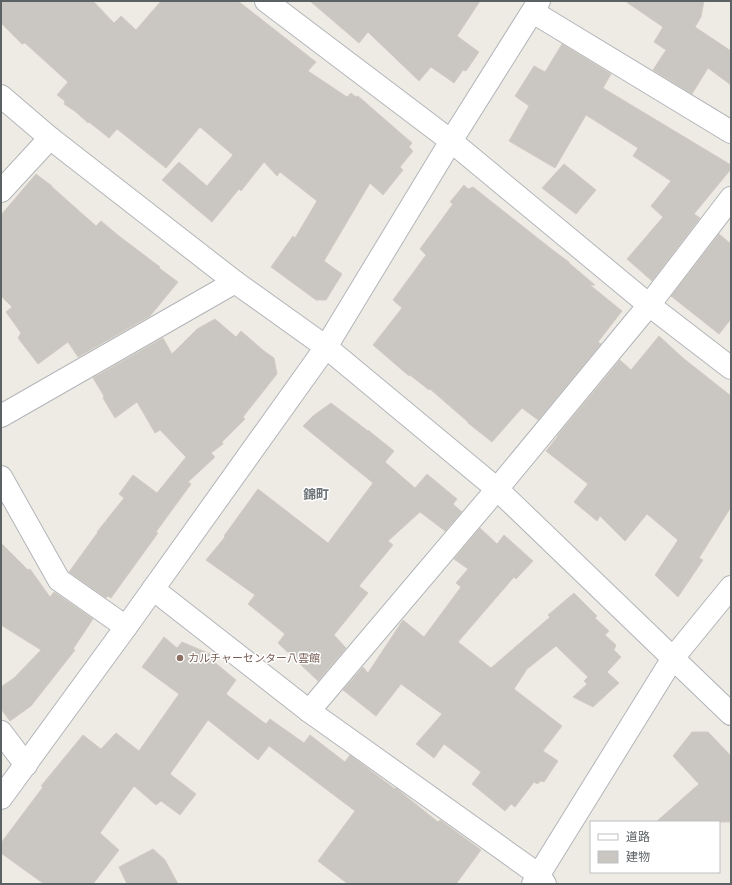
<svg xmlns="http://www.w3.org/2000/svg" width="732" height="885" font-family="'Fira Sans Condensed','Noto Sans JP',sans-serif">
  <style>
    .building { fill: #cac6c1; stroke: #d3ccc3 }
    .lines { fill: none; stroke-linecap: round; stroke-linejoin: round }
    .minor-casing { stroke: #b2b5b9; stroke-width: 24 }
    .tertiary-casing { stroke: #b2b5b9; stroke-width: 24 }
    .minor { stroke: #fff; stroke-width: 22 }
    .tertiary { stroke: #fff; stroke-width: 22 }
    .education-dot { fill: #8d6e63; stroke: #fff; stroke-width: 1.5 }
    .labels { text-anchor: middle; dominant-baseline: central; stroke-width: 3; stroke-linejoin: round; paint-order: stroke }
    .education-label { font-size: 11px; fill: #785e54; stroke: #fff; text-anchor: start }
    .quarter-label { font-size: 13px; font-weight: bold; fill: #6d7376; stroke: #fff }
  </style>
  <rect width="100%" height="100%" fill="#eeebe4"/>
  <g class="building">
    <polygon points="1,1 93,1 114,23 121,16 136,30 161,1 238,1 316,62 308,71 347,97 351,93 356,97 358,96 412,143 409,147 413,151 400,167 403,170 383,195 370,183 324,261 342,274 326,300 316,300 271,267 293,236 295,238 317,201 280,172 277,176 264,162 241,191 239,189 212,222 162,180 179,162 207,186 233,155 200,127 166,168 117,129 109,138 89,122 88,123 76,112 64,104 65,101 57,95 68,82 25,43 22,44 1,23"/>
    <polygon points="310,1 480,1 457,36 479,52 466,71 463,70 454,83 431,67 419,81 368,32 359,43"/>
    <polygon points="625,1 704,1 701,17 695,27 731,51 731,85 708,68 692,94 653,70 666,50 654,42 663,27"/>
    <polygon points="562,44 611,74 603,88 731,165 731,169 694,214 700,218 652,281 627,259 663,217 651,206 671,181 633,156 638,148 586,115 555,168 509,141 529,106 515,96 534,66 545,72"/>
    <polygon points="564,164 596,190 576,214 542,188"/>
    <polygon points="36,174 52,186 51,186 96,226 101,221 119,236 160,267 159,268 178,282 150,316 78,357 68,342 38,364 18,338 21,333 6,312 12,307 1,296 1,215"/>
    <polygon points="464,185 468,189 473,187 554,251 569,262 569,263 595,285 590,285 622,311 598,342 601,344 538,420 522,408 492,442 468,423 468,422 430,389 429,390 410,375 409,376 373,345 402,308 393,300 426,255 420,249 453,204 450,202"/>
    <polygon points="719,234 731,244 731,319 719,334 671,296"/>
    <polygon points="215,319 236,337 241,331 264,351 274,358 277,374 243,417 245,419 222,442 223,444 211,453 215,457 188,482 191,484 156,532 158,533 111,598 108,596 106,598 69,572 98,532 97,532 124,498 119,494 133,475 157,493 186,457 160,430 155,433 137,402 115,418 103,398 104,396 93,378 163,338 172,354 197,329"/>
    <polygon points="659,336 683,358 731,396 731,507 699,558 703,560 678,597 655,575 678,540 647,514 625,541 600,516 597,521 574,502 588,484 546,451 558,436 557,436 620,360 631,370"/>
    <polygon points="331,403 368,431 368,430 394,451 385,462 415,488 427,474 457,499 453,504 462,512 445,531 420,512 388,541 393,545 359,586 368,593 334,635 346,648 318,681 278,643 285,634 248,604 255,595 206,560 225,537 224,536 258,489 328,543 373,483 303,426 313,416"/>
    <polygon points="480,528 497,544 504,535 533,561 516,579 514,577 458,642 491,668 550,617 548,615 574,593 597,616 595,618 609,631 605,635 616,645 614,650 621,657 607,672 619,683 593,707 573,697 587,684 584,681 588,677 556,646 527,669 514,689 562,726 543,751 558,761 544,782 541,781 537,784 534,782 515,807 511,804 505,811 472,784 481,772 444,744 434,758 416,744 442,714 401,684 376,716 343,690 363,667 368,673 403,620 424,637 461,587 456,583 468,569 454,559"/>
    <polygon points="1,543 28,570 30,569 50,597 54,592 93,619 73,649 75,650 31,706 10,721 1,709 1,687 14,678 41,650 1,625"/>
    <polygon points="164,637 177,648 182,642 215,656 213,661 236,680 226,694 266,724 270,719 304,743 310,735 345,762 350,755 395,789 396,788 402,793 438,822 440,820 481,850 456,884 348,884 318,861 355,811 269,746 258,760 208,720 170,774 196,794 180,815 161,801 156,805 134,786 100,833 119,850 93,884 44,884 1,853 1,843 43,787 41,786 83,735 101,749 116,733 139,751 179,694 142,667"/>
    <polygon points="692,732 708,732 731,756 731,822 656,822 699,784 673,756"/>
    <polygon points="153,849 165,860 178,884 127,884 119,867"/>
  </g>
  <g class="lines">
    <defs>
      <g id="minor">
        <polyline points="266,1 451,141 649,305 731,368"/>
        <polyline points="533,12 731,132"/>
        <polyline points="1,96 50,138 235,282 326,347 497,489 731,714"/>
        <polyline points="1,191 50,138"/>
        <polyline points="1,416 235,282"/>
        <polyline points="1,477 59,580 126,627"/>
        <polyline points="153,589 309,711 539,875 545,884"/>
        <polyline points="309,711 497,489 649,305 731,198"/>
        <polyline points="1,732 26,765"/>
      </g>
      <g id="tertiary">
        <polyline points="1,798 126,627 326,347 451,141 539,1"/>
        <polyline points="533,884 673,658 731,587"/>
      </g>
    </defs>
    <use href="#minor" class="minor-casing"/>
    <use href="#tertiary" class="tertiary-casing"/>
    <use href="#minor" class="minor"/>
    <use href="#tertiary" class="tertiary"/>
  </g>
  <circle class="education-dot" cx="180" cy="658" r="4"/>
  <g class="labels">
    <g class="education-label">
      <text x="188" y="658">カルチャーセンター八雲館</text>
    </g>
    <g class="quarter-label">
      <text x="316" y="494">錦町</text>
    </g>
  </g>
  <rect width="732" height="885" fill="none" stroke="#5c6164" stroke-width="4"/>
  <rect x="590" y="821" width="130" height="52" fill="#ffffff" stroke="#bec0c1"/>
  <rect x="598" y="834" width="20" height="6" fill="#ffffff" stroke="#bec0c1"/>
  <text x="626" y="841" font-size="12" fill="#5c6164">道路</text>
  <rect x="598" y="851" width="20" height="12" fill="#cac6c1" stroke="#bec0c1"/>
  <text x="626" y="861" font-size="12" fill="#5c6164">建物</text>
</svg>
